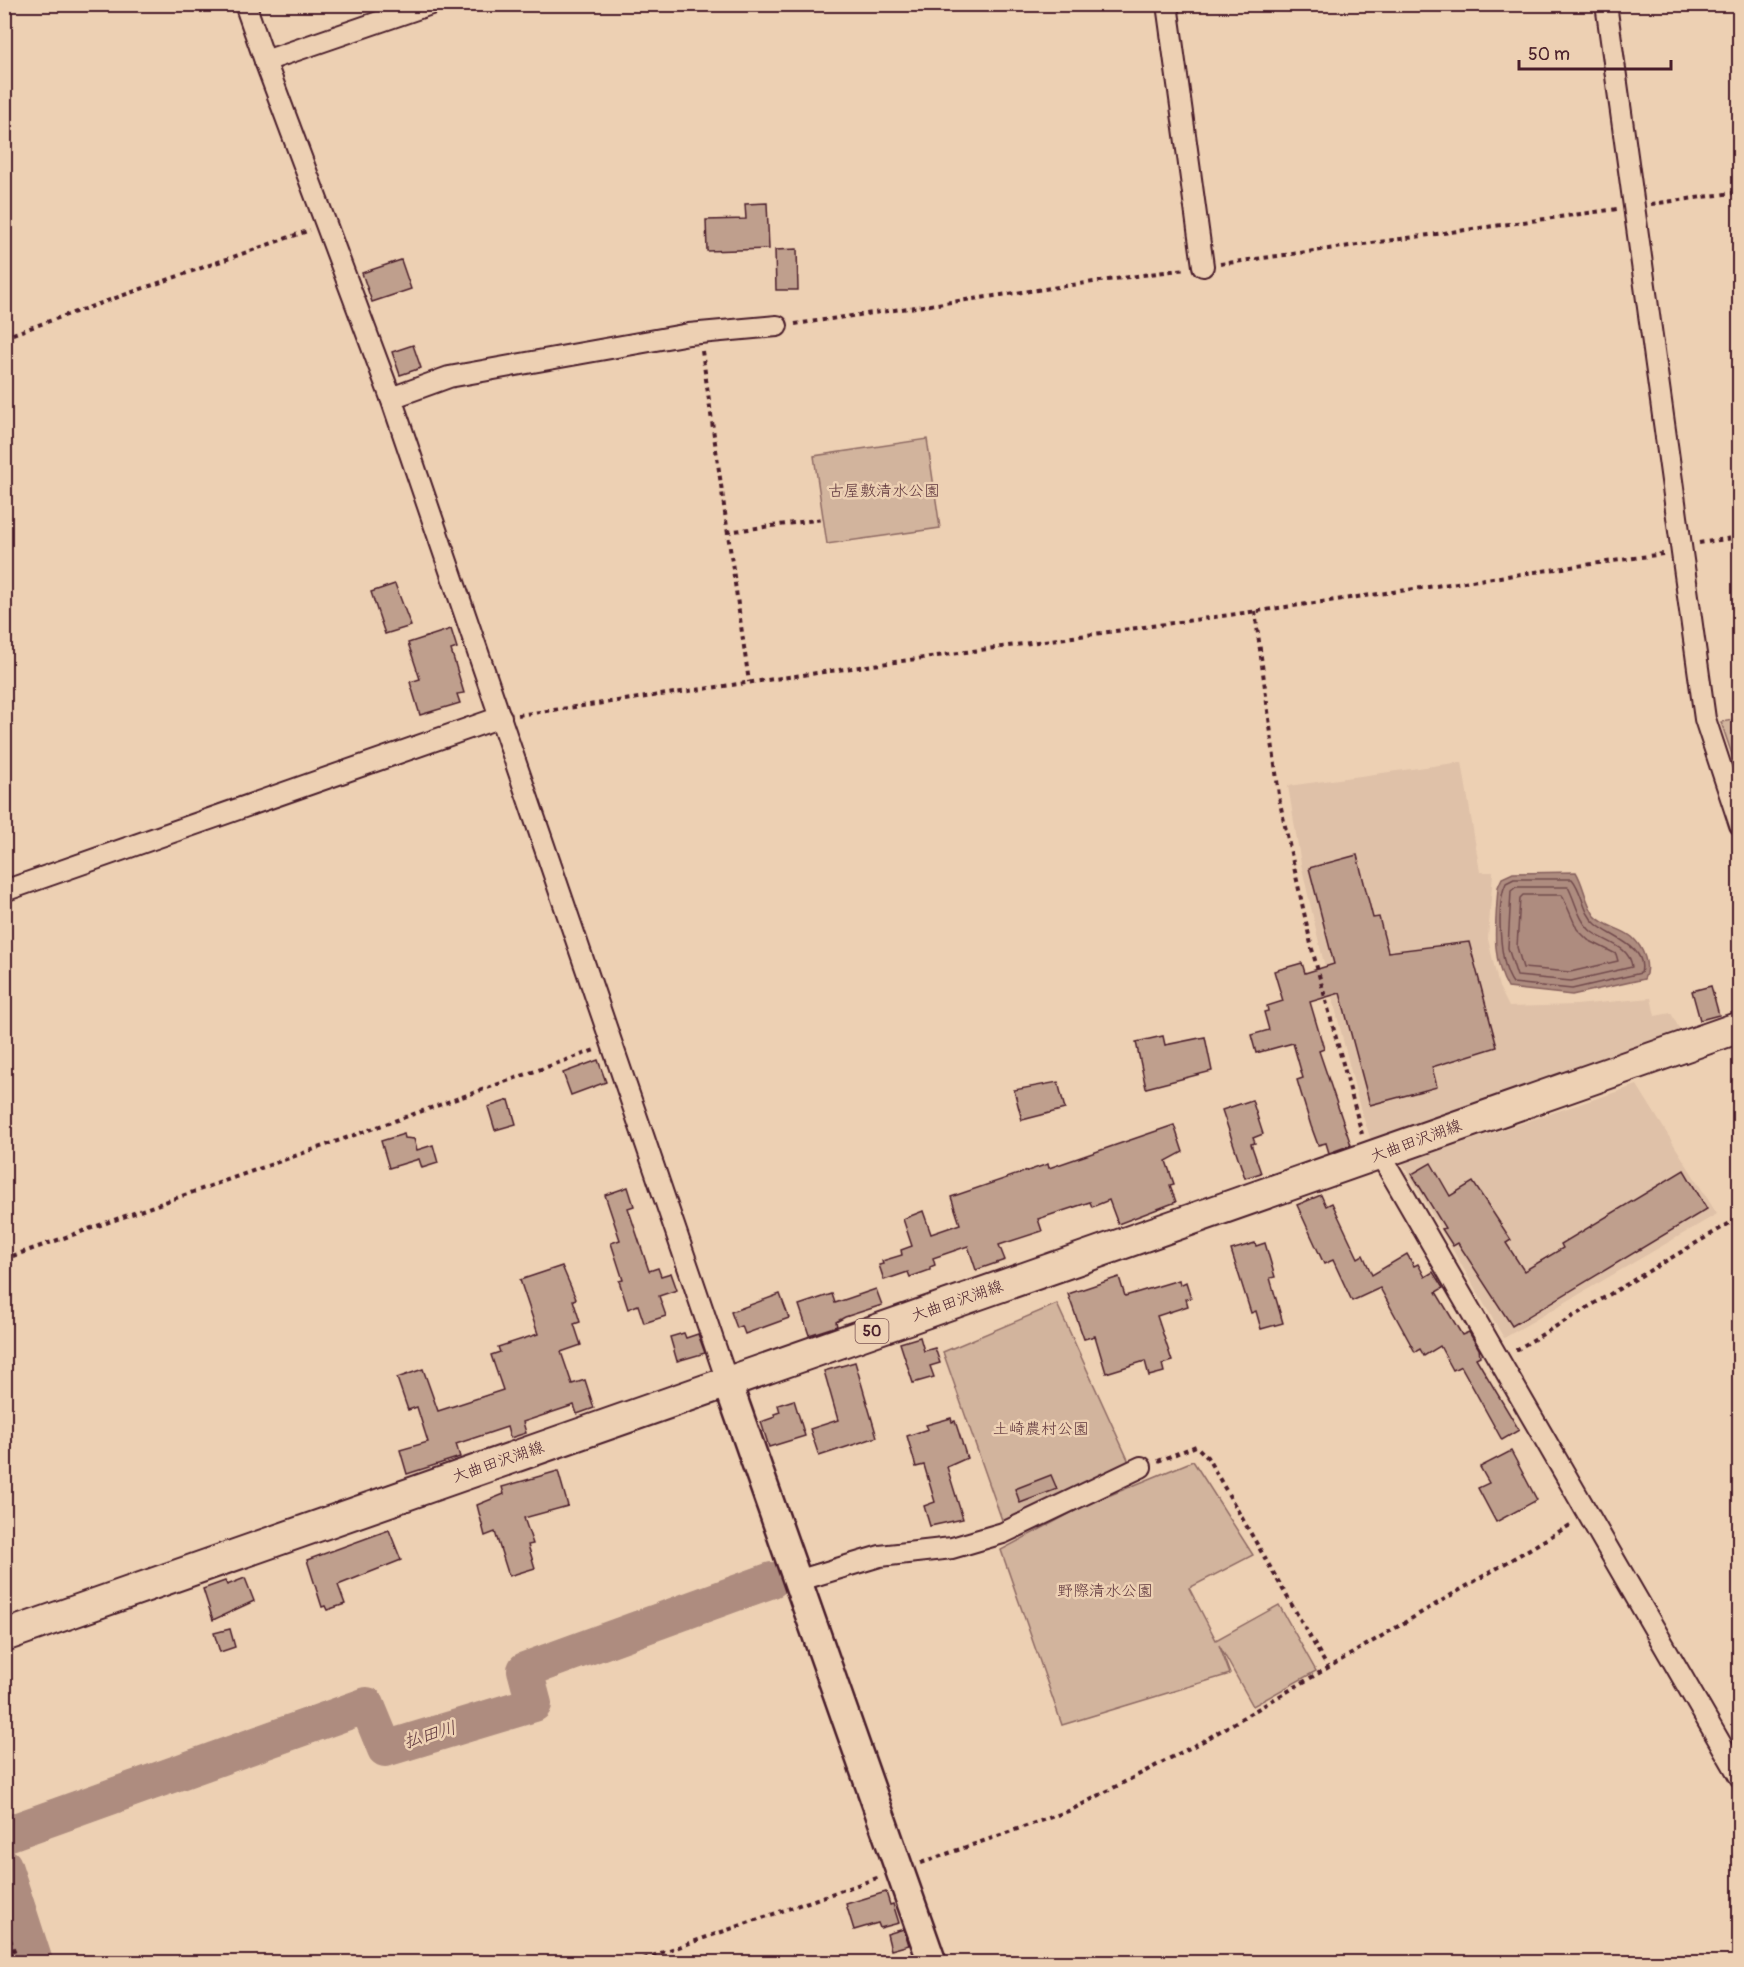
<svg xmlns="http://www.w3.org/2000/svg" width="1744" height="1967" font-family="Pangolin,'Klee One',sans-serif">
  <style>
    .built { fill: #dfc1a8 }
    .green { fill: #d2b49d; stroke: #8e6a64; stroke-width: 1.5 }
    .water { fill: #ae8c7f; stroke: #86605d; stroke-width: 1.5 }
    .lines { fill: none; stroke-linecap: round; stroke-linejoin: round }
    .shore { stroke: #724b4d; stroke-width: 1.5 }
    .river { stroke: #ae8c7f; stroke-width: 36 }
    .building { fill: #bf9f8d; stroke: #4a1f2b; stroke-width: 1.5 }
    .street-casing { stroke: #4a1f2b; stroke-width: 24 }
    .secondary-casing { stroke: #4a1f2b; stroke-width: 32 }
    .primary-casing { stroke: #4a1f2b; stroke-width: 34 }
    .path { stroke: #4a1f2b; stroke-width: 4; stroke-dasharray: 4.5 4.5; stroke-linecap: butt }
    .street { stroke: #edd0b3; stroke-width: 20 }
    .secondary { stroke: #edd0b3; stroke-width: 27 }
    .primary { stroke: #edd0b3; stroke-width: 30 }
    .labels { text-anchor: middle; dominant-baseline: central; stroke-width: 5; stroke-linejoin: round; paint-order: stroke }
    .shield { fill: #edd0b3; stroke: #7b5454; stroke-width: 1.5 }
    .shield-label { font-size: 15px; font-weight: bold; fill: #4a1f2b }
    .park-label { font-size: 16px; fill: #5e353c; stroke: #edd0b3 }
    .street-label { font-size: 16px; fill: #4a1f2b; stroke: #edd0b3 }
    .water-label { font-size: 18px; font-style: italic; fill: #5e353c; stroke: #edd0b3 }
  </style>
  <rect width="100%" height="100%" fill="#edd0b3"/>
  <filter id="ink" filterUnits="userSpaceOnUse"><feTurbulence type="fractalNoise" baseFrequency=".0167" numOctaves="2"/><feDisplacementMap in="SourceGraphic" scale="12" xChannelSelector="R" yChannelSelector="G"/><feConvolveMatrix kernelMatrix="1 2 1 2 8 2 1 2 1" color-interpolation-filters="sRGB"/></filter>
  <g filter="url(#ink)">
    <g class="built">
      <polygon points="1462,762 1480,872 1493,872 1488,939 1499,987 1509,1007 1576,1005 1651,998 1655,1016 1671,1013 1684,1038 1371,1140 1360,1108 1320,947 1301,864 1288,786"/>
      <polygon points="1637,1085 1717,1214 1504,1338 1402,1163"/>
    </g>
    <g class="green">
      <polygon points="927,439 940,528 827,544 814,456"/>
      <polygon points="1739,719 1740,719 1739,775 1721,722"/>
      <polygon points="1057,1304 1129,1462 1003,1523 943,1352"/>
      <polygon points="1193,1461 1253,1555 1189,1588 1216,1640 1279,1605 1316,1671 1253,1706 1219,1645 1230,1674 1062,1725 1001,1550 1086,1505"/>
    </g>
    <path class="water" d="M1576,872c8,13 10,33 19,44 10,11 26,12 37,21 11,10 19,29 12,42l-72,16 -64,-7c-18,-32 -12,-65 -10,-101l4,-9 11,-5z"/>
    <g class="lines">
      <g class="shore">
        <path d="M1572,879c11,13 10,33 24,45 14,13 52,22 45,49l-69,16 -59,-6c-14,-19 -17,-79 -7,-100l8,-4z"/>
        <path d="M1516,887h52c8,15 10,33 24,45 15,11 38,14 40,35l-61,14 -54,-5 -9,-28 3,-57z"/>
        <polygon points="1523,895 1562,895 1577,929 1588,940 1616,954 1618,961 1570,972 1523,968 1517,947 1520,898"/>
      </g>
      <g class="river">
        <polyline points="4,1835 367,1705 385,1749 534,1704 525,1670 772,1580"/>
        <polyline points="4,1866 35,1962"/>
      </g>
    </g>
    <g class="building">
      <polygon points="767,203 769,249 707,251 706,220 746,219 745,204"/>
      <polygon points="797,249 798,290 776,290 775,250"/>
      <polygon points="401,260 411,289 372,302 362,273"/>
      <polygon points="413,345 421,368 400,375 392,352"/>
      <polygon points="395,584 411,626 385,634 371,592"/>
      <polygon points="451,629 457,648 451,650 464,693 457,694 460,703 420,715 410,682 420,679 408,643"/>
      <polygon points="1357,855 1373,918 1379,917 1388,952 1469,942 1497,1047 1432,1067 1437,1087 1370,1105 1340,993 1310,1002 1324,1049 1319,1051 1351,1145 1329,1153 1326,1143 1318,1145 1311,1126 1297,1080 1303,1078 1293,1043 1256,1053 1251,1035 1269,1030 1264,1012 1268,1011 1267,1006 1283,1001 1274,971 1302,963 1305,973 1334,964 1309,868"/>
      <polygon points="1711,986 1719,1015 1700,1020 1692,991"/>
      <polygon points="1163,1036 1165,1045 1205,1037 1212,1071 1146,1088 1136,1042"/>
      <polygon points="598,1060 606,1082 571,1095 563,1073"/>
      <polygon points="1058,1082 1065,1109 1022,1120 1014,1090"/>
      <polygon points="509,1100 516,1124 495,1130 488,1107"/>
      <polygon points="1252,1100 1263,1134 1253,1138 1255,1143 1251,1144 1261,1173 1245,1178 1222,1110"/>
      <polygon points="1174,1125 1183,1152 1166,1161 1174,1184 1170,1185 1176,1202 1118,1224 1109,1200 1092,1207 1090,1202 1038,1219 1042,1231 999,1245 1005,1260 976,1270 968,1246 933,1258 935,1265 930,1267 930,1270 910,1277 908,1272 884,1280 879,1265 883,1264 882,1261 902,1255 901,1250 912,1246 903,1219 923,1211 931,1234 960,1224 951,1197 1048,1164 1049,1168"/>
      <polygon points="404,1134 405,1138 414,1139 417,1150 433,1145 438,1163 422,1168 419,1159 389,1168 381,1141"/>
      <polygon points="1431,1163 1450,1196 1473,1182 1511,1240 1506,1243 1524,1271 1563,1248 1561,1244 1684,1170 1707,1209 1512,1326 1458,1243 1453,1246 1442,1229 1445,1228 1412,1174"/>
      <polygon points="628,1187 634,1206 628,1208 649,1271 658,1268 661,1276 671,1273 677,1290 659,1296 666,1316 644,1323 638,1305 628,1309 619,1281 623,1280 611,1243 620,1240 605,1195"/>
      <polygon points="1321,1195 1326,1206 1332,1203 1358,1258 1363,1255 1372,1275 1407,1254 1414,1266 1418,1264 1425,1277 1433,1272 1443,1288 1436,1292 1462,1335 1469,1332 1479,1349 1480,1356 1476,1358 1519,1430 1502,1440 1461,1366 1453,1370 1440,1346 1424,1356 1420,1349 1415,1352 1380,1288 1352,1301 1333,1260 1324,1264 1297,1205"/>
      <polygon points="1255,1243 1256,1246 1265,1243 1275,1277 1270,1278 1283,1323 1261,1329 1256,1311 1251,1313 1231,1250"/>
      <polygon points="562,1266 576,1299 573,1300 580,1322 574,1324 581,1345 561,1352 572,1384 585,1380 594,1408 577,1414 574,1405 523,1422 526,1433 510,1438 507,1427 456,1444 460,1457 407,1474 400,1450 428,1442 417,1407 408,1410 397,1378 423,1369 438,1411 503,1390 491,1355 500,1352 498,1347 538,1334 520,1280"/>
      <polygon points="1119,1277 1125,1296 1179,1280 1180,1285 1186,1282 1191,1298 1186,1299 1188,1306 1157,1316 1172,1361 1162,1364 1164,1372 1149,1376 1145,1361 1106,1373 1095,1336 1084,1339 1068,1294"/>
      <polygon points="876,1289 882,1305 845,1317 836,1322 837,1326 809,1335 799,1305 832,1294 835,1303"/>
      <polygon points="780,1294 789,1318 745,1334 742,1326 737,1328 731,1312"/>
      <polygon points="684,1333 686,1338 698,1334 705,1353 677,1361 670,1337"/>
      <polygon points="920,1337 924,1351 935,1348 940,1363 930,1366 934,1377 913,1383 900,1343"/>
      <polygon points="855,1362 877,1437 819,1456 810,1429 838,1420 824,1371"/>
      <polygon points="794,1400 805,1436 769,1447 761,1422 775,1417 774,1414 780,1412 778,1405"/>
      <polygon points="951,1418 952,1422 955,1421 967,1458 947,1467 963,1519 930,1526 924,1506 935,1502 924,1465 916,1467 907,1436 928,1429 926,1425"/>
      <polygon points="1511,1451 1537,1500 1496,1522 1478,1488 1489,1483 1480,1467"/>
      <polygon points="558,1471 568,1506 524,1518 533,1544 528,1545 535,1568 509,1576 495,1532 485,1536 477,1505 504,1494 502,1487"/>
      <polygon points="1051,1475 1057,1489 1020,1503 1015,1489"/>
      <polygon points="389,1530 401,1560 338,1585 345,1604 327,1610 325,1606 322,1607 307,1560"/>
      <polygon points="245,1578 254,1601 213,1620 203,1589 225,1581 227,1585"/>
      <polygon points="230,1629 235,1647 220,1652 214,1633"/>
      <polygon points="886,1892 890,1905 893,1904 899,1923 880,1928 878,1923 854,1930 846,1904"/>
      <polygon points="904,1929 909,1945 891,1950 887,1934"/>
    </g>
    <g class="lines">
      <defs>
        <g id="street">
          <polyline points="245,4 265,61"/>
          <polyline points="431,4 265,61 391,398 727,1381"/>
          <polyline points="1167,4 1203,266"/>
          <polyline points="1606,4 1705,719 1740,825"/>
          <polyline points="391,398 449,377 689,334 777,326"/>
          <polyline points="4,891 501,717"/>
          <polyline points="1380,1154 1740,1777"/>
          <polyline points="797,1581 880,1556 952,1548 1003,1533 1141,1467"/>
        </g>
        <polyline id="secondary" points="727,1381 932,1962"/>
        <polyline id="primary" points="4,1636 1740,1027"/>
      </defs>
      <use href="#street" class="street-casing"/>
      <use href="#secondary" class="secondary-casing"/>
      <use href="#primary" class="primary-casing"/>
      <g class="path">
        <polyline points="1651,204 1740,192"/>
        <polyline points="1220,264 1617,209"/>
        <polyline points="795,324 1186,269"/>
        <polyline points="4,337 310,230"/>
        <polyline points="702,351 749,682"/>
        <polyline points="727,532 823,519"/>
        <polyline points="1699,543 1740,537"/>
        <polyline points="1255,611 1280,803 1312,949 1362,1134"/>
        <polyline points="518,715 1663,554"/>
        <polyline points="4,1259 595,1050"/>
        <polyline points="1516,1350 1740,1217"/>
        <polyline points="1158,1461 1196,1446 1207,1457 1328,1668"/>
        <polyline points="921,1863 1071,1810 1205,1740 1572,1524"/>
        <polyline points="4,1922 18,1962"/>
        <polyline points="635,1962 880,1877"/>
      </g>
      <use href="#street" class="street"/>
      <use href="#secondary" class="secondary"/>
      <use href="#primary" class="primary"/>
    </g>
  </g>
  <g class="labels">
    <rect class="shield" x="855.5" y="1319" width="33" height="24" rx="4.5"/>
    <g class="shield-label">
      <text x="872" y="1331">50</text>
    </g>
    <g class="park-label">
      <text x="884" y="491">古屋敷清水公園</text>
      <text x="1041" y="1429">土崎農村公園</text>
      <text x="1105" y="1591">野際清水公園</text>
    </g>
    <g class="street-label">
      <text transform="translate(1416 1141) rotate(-20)">大曲田沢湖線</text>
      <text transform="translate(957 1301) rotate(-19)">大曲田沢湖線</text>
      <text transform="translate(498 1462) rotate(-19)">大曲田沢湖線</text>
    </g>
    <g class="water-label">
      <text transform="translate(430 1735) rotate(-17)">払田川</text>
    </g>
  </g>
  <rect width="1744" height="1967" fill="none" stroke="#edd0b3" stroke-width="24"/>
  <rect x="12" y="12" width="1720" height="1943" fill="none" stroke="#4a1f2b" stroke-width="2" filter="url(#ink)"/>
  <path d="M1519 60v9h152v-9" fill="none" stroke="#4a1f2b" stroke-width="3"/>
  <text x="1528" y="60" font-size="18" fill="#4a1f2b" stroke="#edd0b3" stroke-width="4.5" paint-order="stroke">50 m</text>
</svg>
